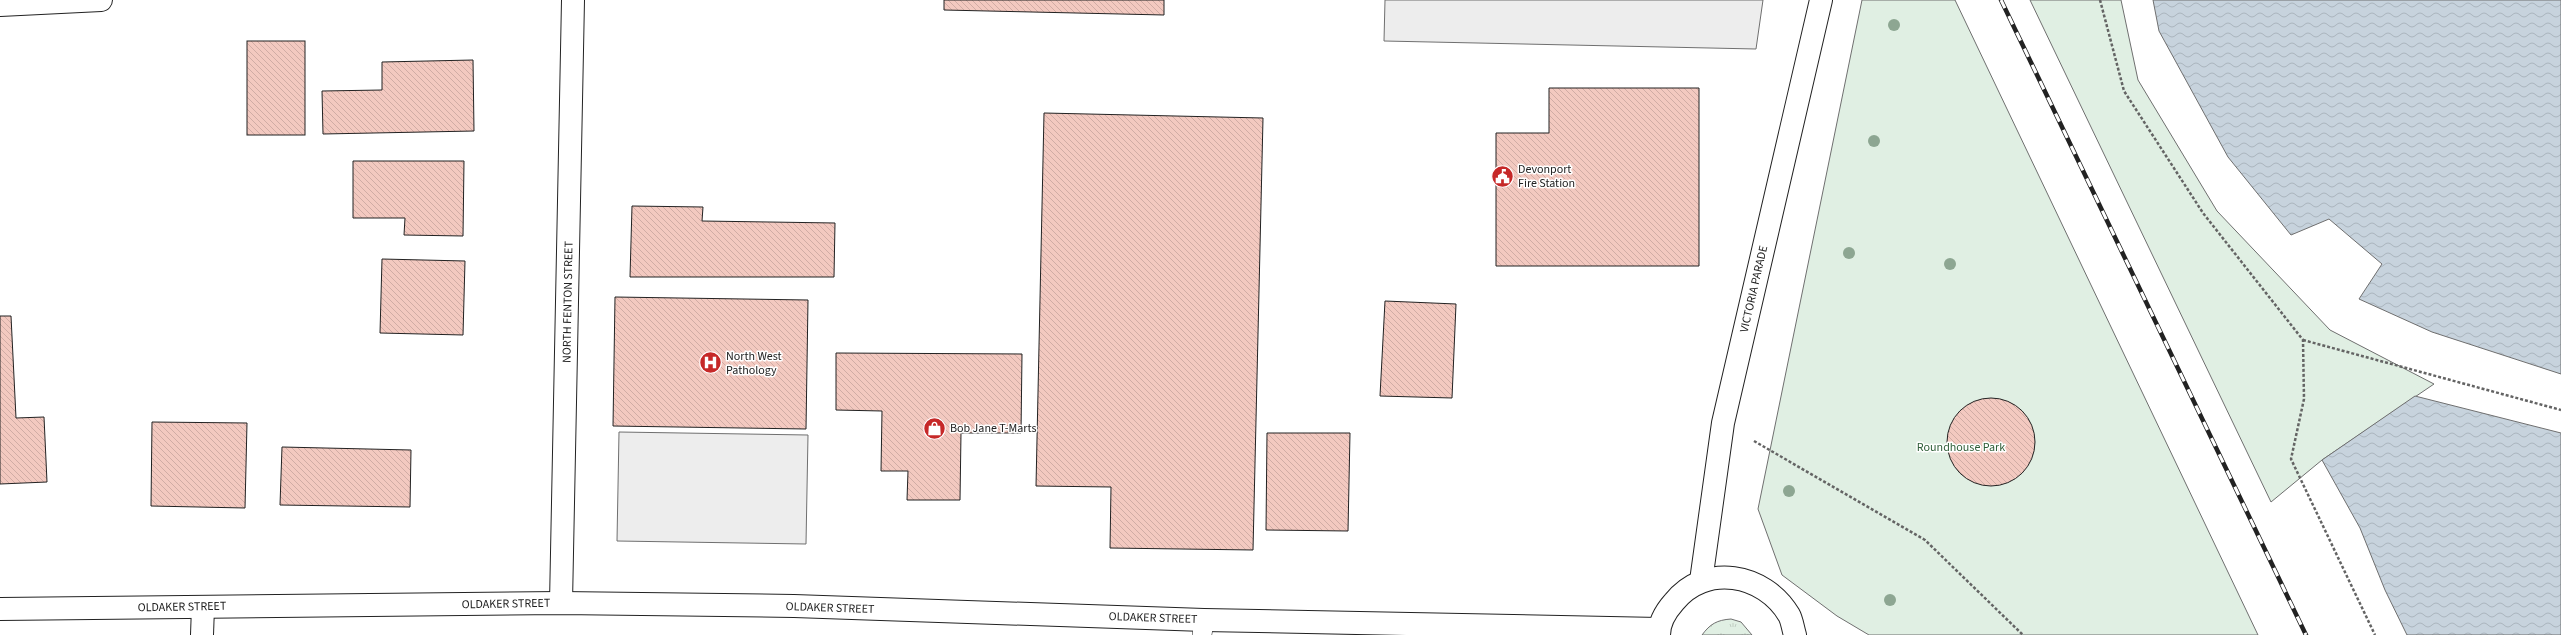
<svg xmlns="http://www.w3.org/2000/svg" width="2561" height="635" font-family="'Source Sans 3',sans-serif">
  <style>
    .grass { fill: url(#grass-tufts); stroke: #6f6f6f }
    .park { fill: #e0efe3; stroke: #6f6f6f }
    .parking { fill: #ededed; stroke: #6f6f6f }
    .water { fill: url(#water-waves); stroke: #6f6f6f }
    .building { fill: url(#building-back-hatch); stroke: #222 }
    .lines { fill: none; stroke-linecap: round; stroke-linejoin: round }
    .service-casing { stroke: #222; stroke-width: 20 }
    .minor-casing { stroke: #222; stroke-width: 24 }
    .tertiary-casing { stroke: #222; stroke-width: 24 }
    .secondary-casing { stroke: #222; stroke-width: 24 }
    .path { stroke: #646464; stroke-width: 2.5; stroke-dasharray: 3 2; stroke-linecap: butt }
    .service { stroke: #fff; stroke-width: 19 }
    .minor { stroke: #fff; stroke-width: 22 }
    .tertiary { stroke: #fff; stroke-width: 22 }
    .secondary { stroke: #fff; stroke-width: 22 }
    .rail-casing { stroke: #222; stroke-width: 4.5 }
    .rail { stroke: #fff; stroke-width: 3; stroke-dasharray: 9; stroke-linecap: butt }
    .tree { fill: #8da692 }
    .labels { text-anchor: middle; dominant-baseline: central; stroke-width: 3; stroke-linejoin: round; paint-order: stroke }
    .poi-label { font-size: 12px; fill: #222; stroke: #fff; text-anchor: start }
    .street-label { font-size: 12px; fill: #222; stroke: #fff }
    .park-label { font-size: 12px; fill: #2f5e38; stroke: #fff }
  </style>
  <defs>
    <pattern id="grass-tufts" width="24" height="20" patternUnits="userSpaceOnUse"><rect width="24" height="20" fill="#e0efe3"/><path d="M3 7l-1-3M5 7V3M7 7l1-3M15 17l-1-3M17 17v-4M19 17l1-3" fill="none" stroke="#c0cdc2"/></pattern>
    <pattern id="water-waves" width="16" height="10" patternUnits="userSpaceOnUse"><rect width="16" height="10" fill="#c7d3dd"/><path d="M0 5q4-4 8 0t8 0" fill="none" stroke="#abb5bd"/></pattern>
    <pattern id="building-back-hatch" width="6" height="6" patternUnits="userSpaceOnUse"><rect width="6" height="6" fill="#f3c9c0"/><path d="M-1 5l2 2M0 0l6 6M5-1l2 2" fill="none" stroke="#d0aca5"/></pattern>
  </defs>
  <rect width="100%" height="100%" fill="#fff"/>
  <path class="grass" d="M1731,619l10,3 11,13h-50c8,-11 15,-15 29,-16z"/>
  <g class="park">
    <polygon points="1862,0 1955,0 2258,635 1869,635 1837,616 1782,575 1758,509"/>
    <polygon points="2030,0 2121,0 2138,80 2217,211 2330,330 2434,384 2322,460 2271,502"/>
  </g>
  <g class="parking">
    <polygon points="1385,0 1763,0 1756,49 1384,41"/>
    <polygon points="619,432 808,435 806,544 617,541"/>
  </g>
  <g class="water">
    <polygon points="2153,0 2561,0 2561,374 2432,332 2359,299 2382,264 2329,219 2291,235 2228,157 2159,31"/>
    <polygon points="2415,396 2561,433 2561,635 2407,635 2385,590 2360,528 2322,460"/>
  </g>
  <g class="building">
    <polygon points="944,0 1164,0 1164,15 944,10"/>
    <rect x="247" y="41" width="58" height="94"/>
    <polygon points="473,60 474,131 323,134 322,91 382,90 382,62"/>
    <polygon points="1549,88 1699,88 1699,266 1496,266 1496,133 1549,133"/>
    <polygon points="1044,113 1263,118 1253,550 1110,548 1111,487 1036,486"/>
    <polygon points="353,161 464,161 463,236 404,235 405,218 353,218"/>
    <polygon points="632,206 703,207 702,221 835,223 834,277 630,277"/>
    <polygon points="382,259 465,261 463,335 380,333"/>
    <polygon points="615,297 808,300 806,429 613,426"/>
    <polygon points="1385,301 1456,304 1452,398 1380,396"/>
    <polygon points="0,316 11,316 16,418 44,417 47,482 0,484"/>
    <polygon points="836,353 1022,354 1021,433 961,433 960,500 907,500 908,471 881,471 882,411 836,410"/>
    <circle cx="1991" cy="442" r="44"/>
    <polygon points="152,422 247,423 245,508 151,506"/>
    <polygon points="1267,433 1350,433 1348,531 1266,530"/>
    <polygon points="282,447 411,450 410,507 280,505"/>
  </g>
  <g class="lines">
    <defs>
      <polyline id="service" points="1202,635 1204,620"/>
      <g id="minor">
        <polyline points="0,5 101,0"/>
        <polyline points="561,603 573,0"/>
        <polyline points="202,635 203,607"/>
      </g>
      <polyline id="tertiary" points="1701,581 1723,423 1821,0"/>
      <g id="secondary">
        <polyline points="0,609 561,603 794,606 1204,620 1659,629"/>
        <path d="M1659,635c0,-12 7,-24 15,-33 31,-39 90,-29 115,13 3,5 4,14 6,20"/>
      </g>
    </defs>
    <use href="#service" class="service-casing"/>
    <use href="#minor" class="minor-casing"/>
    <use href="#tertiary" class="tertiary-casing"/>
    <use href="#secondary" class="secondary-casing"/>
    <g class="path">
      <polyline points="2100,0 2124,91 2203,213 2303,340 2304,399 2291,459 2375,635"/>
      <polyline points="2303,340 2561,410"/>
      <polyline points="1754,441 1925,540 2023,635"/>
    </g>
    <use href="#service" class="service"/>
    <use href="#minor" class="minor"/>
    <use href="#tertiary" class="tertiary"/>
    <use href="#secondary" class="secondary"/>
    <defs>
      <polyline id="rail" points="2001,0 2306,635"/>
    </defs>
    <use href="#rail" class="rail-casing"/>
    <use href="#rail" class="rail"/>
  </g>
  <g class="tree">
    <circle cx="1894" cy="25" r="6"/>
    <circle cx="1874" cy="141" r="6"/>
    <circle cx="1849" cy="253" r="6"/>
    <circle cx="1950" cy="264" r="6"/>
    <circle cx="1789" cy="491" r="6"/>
    <circle cx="1890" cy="600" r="6"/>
  </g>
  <defs>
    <symbol id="civic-disc" viewBox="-11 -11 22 22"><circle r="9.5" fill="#c62828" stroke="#fff"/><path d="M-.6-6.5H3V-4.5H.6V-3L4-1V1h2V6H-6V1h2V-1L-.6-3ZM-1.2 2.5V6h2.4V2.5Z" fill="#fff"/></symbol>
    <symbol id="hospital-disc" viewBox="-11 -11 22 22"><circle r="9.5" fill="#c62828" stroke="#fff"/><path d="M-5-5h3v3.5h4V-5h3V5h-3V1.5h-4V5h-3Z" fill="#fff"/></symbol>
    <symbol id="shop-disc" viewBox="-11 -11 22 22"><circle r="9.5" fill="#c62828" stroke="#fff"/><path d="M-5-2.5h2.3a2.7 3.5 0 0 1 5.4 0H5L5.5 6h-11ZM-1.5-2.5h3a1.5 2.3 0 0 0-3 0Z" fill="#fff"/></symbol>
  </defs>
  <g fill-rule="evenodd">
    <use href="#civic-disc" x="1490" y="164" width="25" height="25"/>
    <use href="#hospital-disc" x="698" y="350" width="25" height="25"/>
    <use href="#shop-disc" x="922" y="416" width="25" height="25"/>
  </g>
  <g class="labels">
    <g class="poi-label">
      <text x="1518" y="169">Devonport<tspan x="1518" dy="14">Fire Station</tspan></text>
      <text x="726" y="356">North West<tspan x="726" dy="14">Pathology</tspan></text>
      <text x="950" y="428">Bob Jane T-Marts</text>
    </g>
    <g class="street-label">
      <text transform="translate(1754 289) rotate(-77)">VICTORIA PARADE</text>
      <text transform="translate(568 302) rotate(-89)">NORTH FENTON STREET</text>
      <text transform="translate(506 604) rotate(-1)">OLDAKER STREET</text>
      <text transform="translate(182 607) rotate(-1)">OLDAKER STREET</text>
      <text transform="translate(830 608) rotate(2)">OLDAKER STREET</text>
      <text transform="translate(1153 618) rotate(2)">OLDAKER STREET</text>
    </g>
    <g class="park-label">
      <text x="1961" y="447">Roundhouse Park</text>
    </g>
  </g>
</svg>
